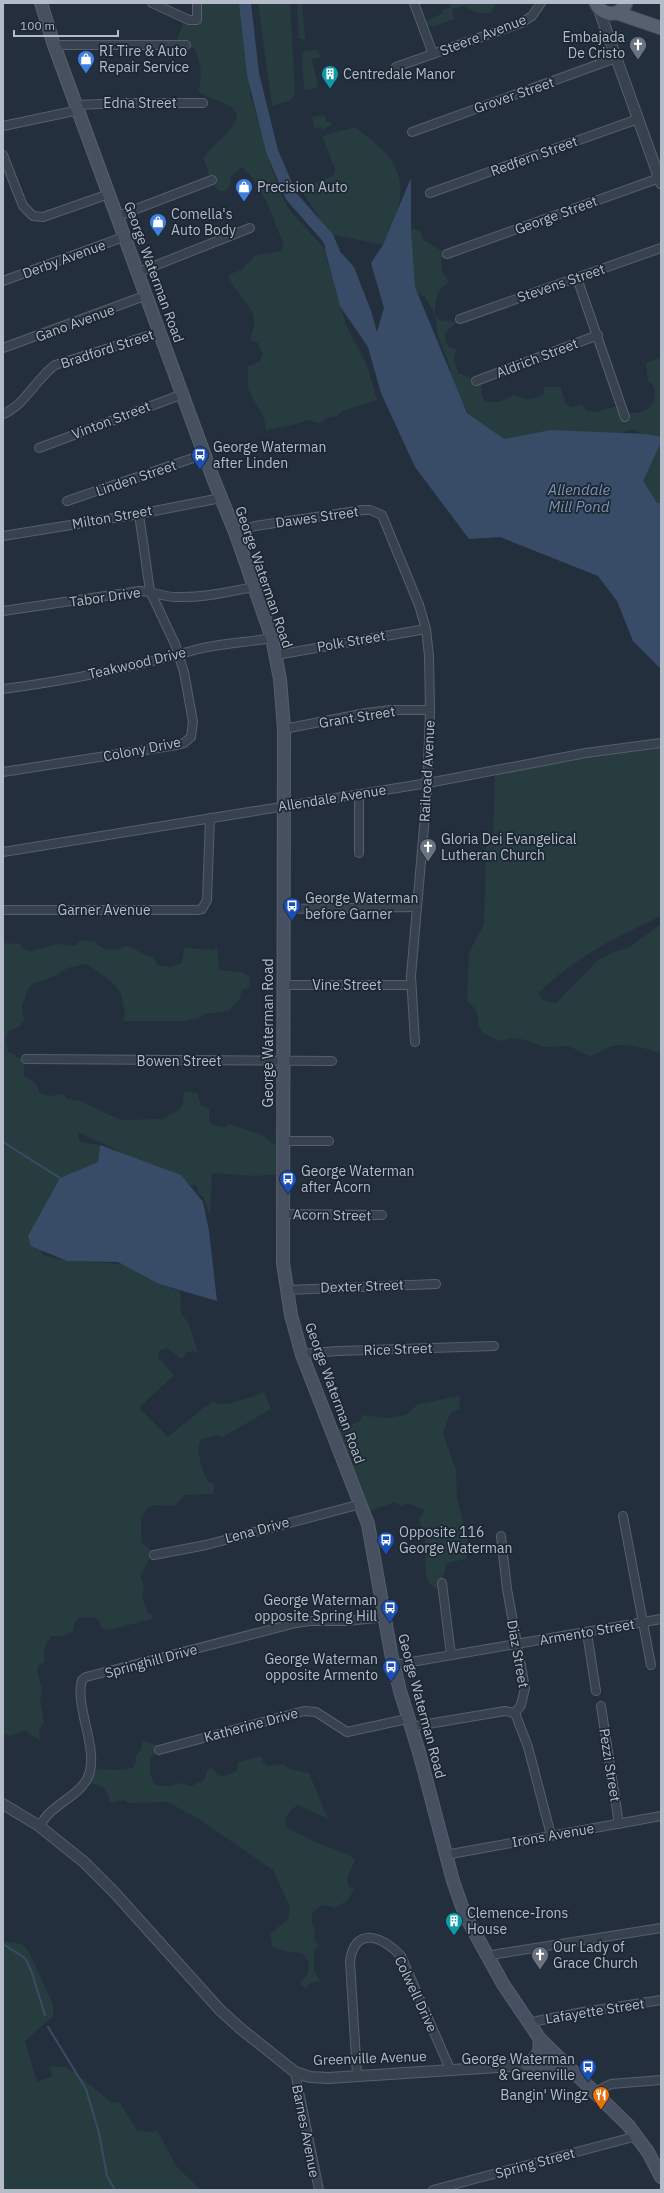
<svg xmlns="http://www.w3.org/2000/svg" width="664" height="2193" font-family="'IBM Plex Sans',sans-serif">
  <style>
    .green { fill: #263c3f }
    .water { fill: #394c67 }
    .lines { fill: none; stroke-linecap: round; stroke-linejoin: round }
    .stream { stroke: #394c67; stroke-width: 2 }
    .river { stroke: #394c67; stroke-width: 12 }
    .minor-casing { stroke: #565f6c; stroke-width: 10 }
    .tertiary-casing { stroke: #565f6c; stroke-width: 12 }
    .secondary-casing { stroke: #565f6c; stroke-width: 14 }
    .primary-casing { stroke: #414a57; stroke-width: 15 }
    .minor { stroke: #38414e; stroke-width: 8 }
    .tertiary { stroke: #38414e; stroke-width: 10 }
    .secondary { stroke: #465061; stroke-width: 12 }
    .primary { stroke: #56606e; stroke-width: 13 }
    .labels { text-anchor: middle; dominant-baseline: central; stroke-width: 3.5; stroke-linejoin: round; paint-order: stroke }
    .street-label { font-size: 14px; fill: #b4bcc9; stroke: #1d2633 }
    .poi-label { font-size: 14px; fill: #b4bcc9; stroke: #1d2633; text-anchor: start }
    .water-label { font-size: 15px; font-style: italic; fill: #7c92b1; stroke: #1d2633 }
  </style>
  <rect width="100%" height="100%" fill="#242f3e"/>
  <g class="green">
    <path d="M197,3h43l11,94 20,70 13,33 7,12 33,36 22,77 20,38 11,37 -35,11 -5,5 -11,2 -3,3 -4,2 -13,-3 -5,3 -35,7 -2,-12 -16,-29v-23l11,-4 4,-8 -5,-11 -8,-4c14,-33 -12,-37 -22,-64l15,-6 4,-6 6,-4v-3l29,-5 2,-6c-12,-28 -19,-57 -42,-78l-11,9 -1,10 -5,5h-5c-16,-13 -7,-16 -17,-32 10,-17 32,-25 34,-45 -8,-15 -27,-12 -39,-23 5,-14 3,-29 -4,-43l-14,-1 -4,-3 8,-25 12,3z"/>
    <polygon points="258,3 290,3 295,95 291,100 272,106"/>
    <polygon points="297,3 302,3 305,40 299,38"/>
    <polygon points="449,3 491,3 495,6 491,13 476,13 464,6 452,9 454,19 433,27 431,25 428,26 426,21 443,13 443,10 451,7"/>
    <polygon points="318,49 321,57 312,59 318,87 306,90 304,88 302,52"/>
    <polygon points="325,115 326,122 331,122 332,125 322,130 321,127 314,128 312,117"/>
    <path d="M355,127c27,21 52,38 44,78 -2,13 -11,27 -16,40l-53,-11 -32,-49 5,-2 4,3 27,-11 1,-6 -13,-33z"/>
    <path d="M412,228l9,4 2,8 24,14 -6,4 1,13 7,12c-13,5 -14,20 -14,32l4,5 17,2 -11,11 1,9 3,5 7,2 -2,10 4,14 23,8c1,4 0,12 2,17 4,9 24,2 30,-3 12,5 18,6 30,0l2,-8h16l4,16 7,4 10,-3 4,7 9,1 23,-6 8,7c5,0 11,0 16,-1 12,-4 19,-23 6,-31l-2,-18 12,-5 3,3v149l-24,-25 10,-48 -15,-8 -12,5 -15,1 -16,-3 -68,19 -49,-29 -7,-16 -10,-10 -5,-13v-16l-12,-31 -3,-21 -10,-18 -16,-8v-51z"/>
    <path d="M661,748v168c-44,20 -89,43 -123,78l5,6 13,3 42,-43 15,-8 15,-4 33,-24v130c-12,-6 -39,-12 -52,-7 -7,3 -12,8 -20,9l-20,-10 -25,1 -18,-7 -13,-2 -14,3c-5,-3 -14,-6 -17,-10 -9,-11 2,-19 -15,-29l2,-50 15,-28 2,-77 7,-4 2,-69 88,-15z"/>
    <path d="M81,940l14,2c7,9 20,10 31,4 10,2 14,9 28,11l3,8 14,2 11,-4 2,-15 30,2 3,-5 2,25 23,2 7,5 1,10 -8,3 -3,10 -11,11 -23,3 -6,4 -16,3h-60l2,-8 -4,-19 -7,-10 -27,-20 -20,4 -12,8 -23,8 -5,7 -5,16 2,13 -5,7 -11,4 -2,9 2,12 4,1 12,9v14l12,8 4,10 9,2 14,-2 4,5 13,2 41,19 42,-1 17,-10 3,-6 1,-11 13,1 4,13 8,3v11l4,5 11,2 5,-3 31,10 23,16v24l-28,2 -43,-3 -2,43 -7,-19 -5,-4 -1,-7c-37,-4 -68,-32 -102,-46 -6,-2 -10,-6 -17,-7l2,9 20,3 -2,17 -24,10 -35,72 4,11 20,5 59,4 39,21 19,6 1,22 8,11 9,29 -4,-2 -7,1 -5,7 -15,-11 -7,2 -2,8 16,17 -35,33 29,29 35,-29 11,-7 2,3c11,2 37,-7 48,-12l7,17 -48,28 -4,-2 -18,4c-6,12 1,31 7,43l7,2 -2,10 -28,1 -11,11 -19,-1 -9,4 -5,10v23l14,11c-9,9 -9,13 -15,23l4,12 -2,9 6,16 4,2 -1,4 -41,11 -8,-1 -3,-9 -7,-3 -13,1 -5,6 -1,7 -10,5h-11c-8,9 -9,14 -7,26l-5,2 -3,5 5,21 -2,9 4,24 -5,7 1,11 -16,-11 -13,6 -8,-2v-791l17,1 4,5 6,2 28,-7 17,2z"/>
    <path d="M460,1396l-1,14 -6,1 -4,5 -6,18 13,36 1,28 11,44 4,2 -3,1 -3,14 -19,4 -4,15 -6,11c-18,-9 -9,-33 -12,-49 -2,-8 -4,-15 -6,-22l6,-8 -18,-7 -6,3 -6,-4 -30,11 -30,-82 25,-10 2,-6 24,3 20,-3 12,-11z"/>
    <path d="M142,1740c6,5 13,2 19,7l-11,12v14l5,12 14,1 13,-3 9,3 13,-6 4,-11 5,-1 5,7 7,1 12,-5 1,-9 23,-6 2,6 6,4 14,-2 6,5 20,4 19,46 -30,-14c-8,5 -15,12 -12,22l27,14 36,14 6,5 -8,18 2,9 6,1 -7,12 -13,8 -11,-3c-12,5 -16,11 -9,24 -2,8 -2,11 4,16l-5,6v20l6,10 -10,2 -4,6 -6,-5 8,-11 1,-11 -7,-9 -19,-2 -11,-5 -2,-12 18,-15 2,-12 -17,-37 -77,-53 -29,-15 -38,1 -5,-3 -15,3v-7l-6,-9 -18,-6 6,-12 28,1 14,-2 3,-6v-7l6,-6z"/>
    <polygon points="3,1937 5,1941 22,1944 28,1950 53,2004 53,2016 25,2041 37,2082 52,2076 50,2066 65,2067 74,2072 112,2103 119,2102 137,2130 153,2132 157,2130 176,2166 201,2190 3,2190"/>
  </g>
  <g class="water">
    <polygon points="411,178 411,231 415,287 467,413 504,439 551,430 645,434 661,437 661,442 643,481 657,503 661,503 661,669 633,641 617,601 598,576 500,537 469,539 415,467 381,393 368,347 340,306 325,249 328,238 354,267 371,311 377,332 384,308 371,263 383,245"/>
    <polygon points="100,1145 181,1175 203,1202 209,1231 217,1301 159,1284 118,1262 67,1261 31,1246 28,1236 60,1178 98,1162"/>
  </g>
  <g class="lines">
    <g class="stream">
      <polyline points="3,1142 60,1178"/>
      <polyline points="3,1944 25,1958 31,1970 45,2015"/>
      <polyline points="48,2027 86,2089 99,2133 107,2176 115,2190"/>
    </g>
    <polyline class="river" points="245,3 253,74 272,151 291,196 328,238 334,252"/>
    <defs>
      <g id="minor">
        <polyline points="152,3 189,20 197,20 197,3"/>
        <polyline points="414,3 433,54"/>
        <polyline points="54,45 186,45"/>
        <polyline points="396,67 521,23 532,16 541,3"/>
        <polyline points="77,105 122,103 203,103"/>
        <polyline points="3,126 79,110"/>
        <polyline points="412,132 616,58"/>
        <polyline points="3,155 23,206 33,216 43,217 109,194"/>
        <polyline points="430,193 638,119"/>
        <polyline points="118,216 212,180"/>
        <polyline points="447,254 654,180 661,171"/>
        <polyline points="139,272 250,228"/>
        <polyline points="577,278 625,417"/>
        <polyline points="3,281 126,236"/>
        <polyline points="460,319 661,248"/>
        <polyline points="3,348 147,295"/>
        <polyline points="476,381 598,335"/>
        <path d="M3,414c22,-9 33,-35 52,-49l105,-33"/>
        <polyline points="39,448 183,394"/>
        <polyline points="67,501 205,454"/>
        <polyline points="235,532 255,526 363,510 370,510 382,515 419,605 426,629 429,656 430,710 427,793 411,976 415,1042"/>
        <polyline points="3,536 139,514 221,498"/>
        <path d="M3,611l136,-20c13,0 24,6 37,6 26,1 52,-5 78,-10"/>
        <polyline points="276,655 426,629"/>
        <path d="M3,689c63,-8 126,-21 188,-38 26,-8 54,-8 81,-13"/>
        <polyline points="284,729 366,713 390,710 430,710"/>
        <polyline points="3,772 177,745 184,743 191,737 193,722 184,672 175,644 150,591 139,514"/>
        <polyline points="3,852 428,783 586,753 661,743"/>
        <polyline points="359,853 359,794"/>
        <polyline points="284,909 417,907"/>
        <polyline points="6,910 197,910 202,909 207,900 210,818"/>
        <polyline points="283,985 411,985"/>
        <polyline points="26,1059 332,1061"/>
        <polyline points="284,1141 329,1141"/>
        <polyline points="283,1214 382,1215"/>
        <polyline points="287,1290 436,1284"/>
        <polyline points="302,1355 312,1353 338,1351 494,1346"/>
        <polyline points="623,1516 651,1665"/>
        <polyline points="501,1536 507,1589 525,1688 521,1705 515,1713"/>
        <polyline points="154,1555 206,1545 361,1504"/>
        <polyline points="442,1583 451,1655"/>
        <polyline points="587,1633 596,1691"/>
        <polyline points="394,1665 661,1619"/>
        <polyline points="601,1706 619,1824"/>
        <polyline points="515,1713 528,1747 551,1835"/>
        <polyline points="410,1727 505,1711 515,1713"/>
        <polyline points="159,1750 304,1711 316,1712 347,1732 407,1719"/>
        <path d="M39,1826c4,-5 8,-12 14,-16 11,-10 29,-19 35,-33 12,-27 -14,-70 -6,-97l4,-3 210,-54 14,-2h37l38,-4"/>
        <polyline points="445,1855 661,1816"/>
        <polyline points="488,1957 497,1954 661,1928"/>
        <polyline points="530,2024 537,2021 583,2012 661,2000"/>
        <polyline points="295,2072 319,2190"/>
        <path d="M357,2075l-7,-114c5,-36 34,-24 51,-5l49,113"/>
        <polyline points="595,2092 611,2084 661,2080"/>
        <polyline points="433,2190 637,2136"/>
      </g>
      <g id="tertiary">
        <polyline points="598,7 661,183"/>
        <polyline points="3,1804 39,1826 84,1862 114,1892 220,2010 241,2029 295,2072 310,2077 328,2078 528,2065 535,2062"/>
      </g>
      <g id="secondary">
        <polyline points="41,3 54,45 213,478 235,532 272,638 280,679 284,729 283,1263 291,1315 302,1355 368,1524 391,1653 400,1691 419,1752 453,1881 465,1915 503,1984 540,2039 628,2125 648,2152 661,2177"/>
        <polyline points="528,2065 570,2068"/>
        <polyline points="528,2065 539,2053 540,2039"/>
      </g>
      <g id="primary">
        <path d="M596,3c7,14 24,14 30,0"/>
        <polyline points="617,13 661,28"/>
      </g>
    </defs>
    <use href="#minor" class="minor-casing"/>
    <use href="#tertiary" class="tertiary-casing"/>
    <use href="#secondary" class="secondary-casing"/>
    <use href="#primary" class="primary-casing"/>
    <use href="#minor" class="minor"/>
    <use href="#tertiary" class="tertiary"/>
    <use href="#secondary" class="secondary"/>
    <use href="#primary" class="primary"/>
  </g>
  <defs>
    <symbol id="church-pin" viewBox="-11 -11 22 30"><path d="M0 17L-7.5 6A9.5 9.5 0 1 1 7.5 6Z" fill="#6b7280" stroke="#1d2633"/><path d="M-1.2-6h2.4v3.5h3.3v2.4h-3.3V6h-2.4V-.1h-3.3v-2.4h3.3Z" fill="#fff"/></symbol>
    <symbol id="shop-pin" viewBox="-11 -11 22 30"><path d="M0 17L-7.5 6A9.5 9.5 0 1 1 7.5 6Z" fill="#3f7fe0" stroke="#1d2633"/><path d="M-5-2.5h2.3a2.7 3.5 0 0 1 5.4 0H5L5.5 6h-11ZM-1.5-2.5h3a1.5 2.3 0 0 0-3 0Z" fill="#fff"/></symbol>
    <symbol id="building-pin" viewBox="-11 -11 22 30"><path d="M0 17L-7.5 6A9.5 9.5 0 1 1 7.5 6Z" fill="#0f9aa8" stroke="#1d2633"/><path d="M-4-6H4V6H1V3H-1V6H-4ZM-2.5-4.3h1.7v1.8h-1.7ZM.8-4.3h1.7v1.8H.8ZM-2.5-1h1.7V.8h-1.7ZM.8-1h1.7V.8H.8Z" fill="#fff"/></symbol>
    <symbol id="bus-pin" viewBox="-11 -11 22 30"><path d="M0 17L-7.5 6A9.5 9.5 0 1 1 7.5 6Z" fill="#1a4fb4" stroke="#1d2633"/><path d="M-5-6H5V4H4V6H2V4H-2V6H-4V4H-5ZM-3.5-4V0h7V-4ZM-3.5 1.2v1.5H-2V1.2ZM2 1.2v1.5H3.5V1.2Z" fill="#fff"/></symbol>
    <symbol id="restaurant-pin" viewBox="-11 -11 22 30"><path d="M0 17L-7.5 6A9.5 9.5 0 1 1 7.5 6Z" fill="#e8710a" stroke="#1d2633"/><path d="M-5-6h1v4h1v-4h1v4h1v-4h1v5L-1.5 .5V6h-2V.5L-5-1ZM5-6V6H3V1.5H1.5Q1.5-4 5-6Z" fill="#fff"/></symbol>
  </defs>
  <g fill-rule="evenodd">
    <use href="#church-pin" x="628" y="35" width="20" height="27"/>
    <use href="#shop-pin" x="76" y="49" width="20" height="27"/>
    <use href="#building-pin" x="320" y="64" width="20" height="27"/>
    <use href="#shop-pin" x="234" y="177" width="20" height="27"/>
    <use href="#shop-pin" x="148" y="212" width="20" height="27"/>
    <use href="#bus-pin" x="190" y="445" width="20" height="27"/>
    <use href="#church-pin" x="418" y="837" width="20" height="27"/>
    <use href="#bus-pin" x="282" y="896" width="20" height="27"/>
    <use href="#bus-pin" x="278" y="1169" width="20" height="27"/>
    <use href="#bus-pin" x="376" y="1530" width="20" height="27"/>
    <use href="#bus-pin" x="380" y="1598" width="20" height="27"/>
    <use href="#bus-pin" x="381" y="1657" width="20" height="27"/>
    <use href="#building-pin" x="444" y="1911" width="20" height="27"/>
    <use href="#church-pin" x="530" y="1945" width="20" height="27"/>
    <use href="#bus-pin" x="578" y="2057" width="20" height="27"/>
    <use href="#restaurant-pin" x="591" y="2085" width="20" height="27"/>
  </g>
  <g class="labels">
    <g class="street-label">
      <text transform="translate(483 35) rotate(-21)">Steere Avenue</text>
      <text transform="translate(514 95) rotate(-19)">Grover Street</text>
      <text x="140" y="103">Edna Street</text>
      <text transform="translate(534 156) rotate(-20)">Redfern Street</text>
      <text transform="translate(556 215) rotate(-20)">George Street</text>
      <text transform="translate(64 259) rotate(-20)">Derby Avenue</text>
      <text transform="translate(154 272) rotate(70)">George Waterman Road</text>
      <text transform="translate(561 283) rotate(-19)">Stevens Street</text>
      <text transform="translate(75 323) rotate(-20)">Gano Avenue</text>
      <text transform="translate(107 349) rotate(-18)">Bradford Street</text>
      <text transform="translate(537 358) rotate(-21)">Aldrich Street</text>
      <text transform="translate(111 420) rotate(-21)">Vinton Street</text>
      <text transform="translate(136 478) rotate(-19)">Linden Street</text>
      <text transform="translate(112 517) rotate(-10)">Milton Street</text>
      <text transform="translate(317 517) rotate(-8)">Dawes Street</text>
      <text transform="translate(264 577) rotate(71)">George Waterman Road</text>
      <text transform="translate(105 597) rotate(-8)">Tabor Drive</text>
      <text transform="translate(351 641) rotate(-10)">Polk Street</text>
      <text transform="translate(137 663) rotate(-13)">Teakwood Drive</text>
      <text transform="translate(357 717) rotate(-9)">Grant Street</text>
      <text transform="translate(142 749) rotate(-11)">Colony Drive</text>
      <text transform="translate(427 771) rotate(-87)">Railroad Avenue</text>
      <text transform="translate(332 798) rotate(-9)">Allendale Avenue</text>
      <text x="104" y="910">Garner Avenue</text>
      <text x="347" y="985">Vine Street</text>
      <text transform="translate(268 1033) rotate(-90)">George Waterman Road</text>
      <text x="179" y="1061">Bowen Street</text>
      <text transform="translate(332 1215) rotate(1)">Acorn Street</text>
      <text transform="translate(362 1286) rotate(-2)">Dexter Street</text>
      <text transform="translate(398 1349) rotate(-2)">Rice Street</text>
      <text transform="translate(335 1393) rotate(70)">George Waterman Road</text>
      <text transform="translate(257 1530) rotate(-15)">Lena Drive</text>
      <text transform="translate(587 1632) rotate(-10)">Armento Street</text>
      <text transform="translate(518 1654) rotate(80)">Diaz Street</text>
      <text transform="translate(151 1661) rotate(-15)">Springhill Drive</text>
      <text transform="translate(422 1706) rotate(75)">George Waterman Road</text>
      <text transform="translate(251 1725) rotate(-15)">Katherine Drive</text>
      <text transform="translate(610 1765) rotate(81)">Pezzi Street</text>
      <text transform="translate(553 1835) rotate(-10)">Irons Avenue</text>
      <text transform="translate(416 1994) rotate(65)">Colwell Drive</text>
      <text transform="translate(595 2011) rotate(-9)">Lafayette Street</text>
      <text transform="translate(370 2058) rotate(-2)">Greenville Avenue</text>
      <text transform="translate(306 2131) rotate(79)">Barnes Avenue</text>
      <text transform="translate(535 2163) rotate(-15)">Spring Street</text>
    </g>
    <g class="poi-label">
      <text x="625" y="37" text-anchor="end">Embajada<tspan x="625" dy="16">De Cristo</tspan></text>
      <text x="99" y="51">RI Tire &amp; Auto<tspan x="99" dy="16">Repair Service</tspan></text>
      <text x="343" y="74">Centredale Manor</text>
      <text x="257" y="187">Precision Auto</text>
      <text x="171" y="214">Comella's<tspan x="171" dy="16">Auto Body</tspan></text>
      <text x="213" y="447">George Waterman<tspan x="213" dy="16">after Linden</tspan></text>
      <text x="441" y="839">Gloria Dei Evangelical<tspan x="441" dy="16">Lutheran Church</tspan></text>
      <text x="305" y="898">George Waterman<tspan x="305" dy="16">before Garner</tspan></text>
      <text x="301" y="1171">George Waterman<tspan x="301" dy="16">after Acorn</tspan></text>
      <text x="399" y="1532">Opposite 116<tspan x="399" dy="16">George Waterman</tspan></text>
      <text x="377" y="1600" text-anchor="end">George Waterman<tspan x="377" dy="16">opposite Spring Hill</tspan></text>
      <text x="378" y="1659" text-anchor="end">George Waterman<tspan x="378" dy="16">opposite Armento</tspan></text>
      <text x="467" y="1913">Clemence-Irons<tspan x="467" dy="16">House</tspan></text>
      <text x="553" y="1947">Our Lady of<tspan x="553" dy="16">Grace Church</tspan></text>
      <text x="575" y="2059" text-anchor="end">George Waterman<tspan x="575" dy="16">&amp; Greenville</tspan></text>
      <text x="588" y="2095" text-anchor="end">Bangin' Wingz</text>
    </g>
    <g class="water-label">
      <text x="579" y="489">Allendale<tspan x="579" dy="17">Mill Pond</tspan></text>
    </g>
  </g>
  <rect width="664" height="2193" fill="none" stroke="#b4bcc9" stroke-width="8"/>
  <path d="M14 30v6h104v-6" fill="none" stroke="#b4bcc9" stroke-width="2"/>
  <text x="20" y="30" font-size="12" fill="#b4bcc9" stroke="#1d2633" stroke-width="3" paint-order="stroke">100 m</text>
</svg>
